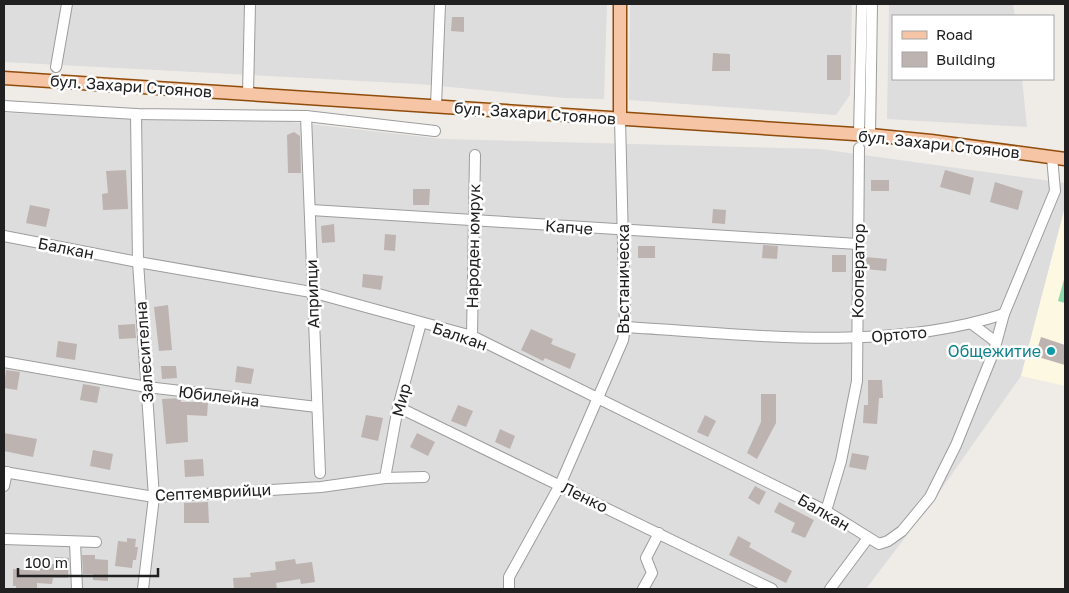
<svg xmlns="http://www.w3.org/2000/svg" width="1069" height="593" font-family="'Golos Text',sans-serif">
  <style>
    .residential { fill: #ddd }
    .education { fill: #fdf8e2 }
    .pitch { fill: #8bd9ac }
    .building { fill: #bdb3b0 }
    .lines { fill: none; stroke-linecap: round; stroke-linejoin: round }
    .minor-casing { stroke: #9d9d9d; stroke-width: 12 }
    .major-casing { stroke: #904c0b; stroke-width: 15 }
    .minor { stroke: #fff; stroke-width: 10 }
    .major { stroke: #f5c5a6; stroke-width: 12 }
    .culture-dot { fill: #0f9aa8; stroke: #fff; stroke-width: 2 }
    .labels { text-anchor: middle; dominant-baseline: central; stroke-width: 5; stroke-linejoin: round; paint-order: stroke }
    .street-label { font-size: 16px; fill: #202020; stroke: #fff }
    .culture-label { font-size: 16px; fill: #0d838f; stroke: #fff; text-anchor: end }
  </style>
  <rect width="100%" height="100%" fill="#efebe7"/>
  <g class="residential">
    <polygon points="4,4 607,4 604,99 565,98 419,84 4,62"/>
    <polygon points="630,4 852,4 850,95 836,115 629,100"/>
    <polygon points="889,4 1013,4 1015,16 893,16 893,79 1022,79 1027,127 887,119"/>
    <polygon points="4,113 291,122 443,139 820,149 1065,183 1065,207 1021,376 935,498 866,589 4,589"/>
  </g>
  <polygon class="education" points="1065,207 1065,386 1021,376"/>
  <polygon class="pitch" points="1065,276 1065,303 1058,301"/>
  <g class="building">
    <polygon points="452,17 464,17 464,32 451,31"/>
    <polygon points="713,53 730,54 730,71 712,71"/>
    <rect x="827" y="55" width="14" height="25"/>
    <polygon points="294,132 300,136 301,173 288,173 287,135"/>
    <polygon points="126,170 128,209 103,210 102,194 108,193 106,171"/>
    <polygon points="945,170 974,178 970,195 940,187"/>
    <rect x="871" y="180" width="18" height="11"/>
    <polygon points="995,182 1023,191 1018,210 990,202"/>
    <polygon points="413,189 430,189 429,205 413,205"/>
    <polygon points="30,205 50,209 46,227 26,223"/>
    <polygon points="713,209 726,210 725,224 712,223"/>
    <polygon points="334,224 335,242 322,243 321,226"/>
    <polygon points="385,234 396,235 395,251 384,250"/>
    <polygon points="763,245 778,246 777,259 762,258"/>
    <rect x="638" y="246" width="17" height="12"/>
    <rect x="832" y="255" width="14" height="17"/>
    <polygon points="866,257 887,259 886,271 865,269"/>
    <polygon points="363,274 383,276 381,290 362,287"/>
    <polygon points="168,305 172,350 159,351 154,307"/>
    <polygon points="135,324 136,338 119,339 118,325"/>
    <polygon points="531,329 553,339 551,344 576,354 570,369 545,358 543,361 521,350"/>
    <polygon points="1041,337 1065,345 1065,365 1035,356"/>
    <polygon points="58,341 77,344 75,360 56,357"/>
    <polygon points="161,366 176,366 177,378 162,379"/>
    <polygon points="237,366 254,369 251,384 235,382"/>
    <polygon points="6,370 20,372 17,390 4,388"/>
    <polygon points="868,380 882,380 883,398 879,398 877,424 863,423 864,405 868,405"/>
    <polygon points="83,384 100,387 97,403 80,400"/>
    <polygon points="761,394 776,394 776,423 757,459 747,453 761,422"/>
    <polygon points="181,398 181,402 208,402 207,416 187,415 188,442 166,444 162,399"/>
    <polygon points="458,405 473,411 466,427 451,421"/>
    <polygon points="366,415 383,418 378,441 361,437"/>
    <polygon points="705,415 716,421 708,437 697,432"/>
    <polygon points="500,429 515,436 510,449 495,442"/>
    <polygon points="4,433 37,439 33,457 4,451"/>
    <polygon points="417,433 435,442 428,456 410,447"/>
    <polygon points="93,450 113,454 110,470 90,466"/>
    <polygon points="852,453 869,456 866,470 849,467"/>
    <polygon points="203,459 204,476 185,477 184,460"/>
    <polygon points="755,486 766,492 759,505 748,498"/>
    <polygon points="208,502 209,523 184,523 184,503"/>
    <polygon points="779,502 814,520 805,538 791,532 795,523 774,512"/>
    <polygon points="738,536 751,543 749,547 792,571 786,583 729,555"/>
    <polygon points="127,538 136,539 135,547 138,547 136,560 133,560 132,568 115,566 118,541 127,542"/>
    <polygon points="82,555 95,555 95,559 108,560 108,581 93,580 93,574 83,574"/>
    <polygon points="55,557 69,558 68,578 53,578 52,584 37,583 37,589 16,589 16,586 13,586 13,569 40,571 40,564 54,564"/>
    <polygon points="295,559 296,564 312,562 315,582 301,584 300,579 276,583 277,589 234,589 233,578 251,577 250,573 276,570 275,562"/>
  </g>
  <g class="lines">
    <defs>
      <g id="minor">
        <polyline points="56,67 67,4"/>
        <polyline points="248,93 250,4"/>
        <polyline points="4,106 136,114 306,116 435,131"/>
        <polyline points="436,106 440,4"/>
        <polyline points="136,114 138,262 154,497 143,589"/>
        <polyline points="306,116 320,473"/>
        <polyline points="859,134 862,4"/>
        <polyline points="870,135 872,4"/>
        <polyline points="311,210 858,244"/>
        <polyline points="4,236 138,262 311,292 472,336 826,511 879,544 888,541 902,531 930,497 956,445 994,351 1004,314 1055,191 1052,157"/>
        <polyline points="972,324 996,342"/>
        <path d="M625,327c125,7 258,26 379,-13"/>
        <polyline points="472,336 475,155"/>
        <polyline points="4,362 147,387 317,407"/>
        <polyline points="398,407 772,589"/>
        <polyline points="4,472 154,497 321,487 385,478 424,477"/>
        <polyline points="385,478 398,407 421,323"/>
        <polyline points="4,486 7,472"/>
        <polyline points="826,511 841,461 857,381 859,148"/>
        <polyline points="4,539 96,542"/>
        <polyline points="75,542 77,589"/>
        <polyline points="509,587 509,577 560,485 623,340 625,327 620,118"/>
        <polyline points="643,589 652,573 646,558 659,533"/>
        <polyline points="830,589 868,538"/>
      </g>
      <g id="major">
        <polyline points="4,78 870,135 931,141 1065,159"/>
        <polyline points="620,118 620,4"/>
      </g>
    </defs>
    <use href="#minor" class="minor-casing"/>
    <use href="#major" class="major-casing"/>
    <use href="#minor" class="minor"/>
    <use href="#major" class="major"/>
  </g>
  <circle class="culture-dot" cx="1051" cy="351" r="5"/>
  <g class="labels">
    <g class="street-label">
      <text transform="translate(131 86) rotate(4)">бул. Захари Стоянов</text>
      <text transform="translate(535 113) rotate(4)">бул. Захари Стоянов</text>
      <text transform="translate(939 144) rotate(6)">бул. Захари Стоянов</text>
      <text transform="translate(569 227) rotate(4)">Капче</text>
      <text transform="translate(473 246) rotate(-89)">Народен юмрук</text>
      <text transform="translate(66 248) rotate(11)">Балкан</text>
      <text transform="translate(858 271) rotate(-89)">Кооператор</text>
      <text transform="translate(623 279) rotate(-90)">Въстаническа</text>
      <text transform="translate(312 294) rotate(-92)">Априлци</text>
      <text transform="translate(899 334) rotate(-5)">Ортото</text>
      <text transform="translate(460 336) rotate(19)">Балкан</text>
      <text transform="translate(144 352) rotate(-94)">Залесителна</text>
      <text transform="translate(219 396) rotate(7)">Юбилейна</text>
      <text transform="translate(401 400) rotate(-76)">Мир</text>
      <text transform="translate(213 492) rotate(-3)">Септемврийци</text>
      <text transform="translate(585 497) rotate(26)">Ленко</text>
      <text transform="translate(824 512) rotate(30)">Балкан</text>
    </g>
    <g class="culture-label">
      <text x="1041" y="351">Общежитие</text>
    </g>
  </g>
  <rect width="1069" height="593" fill="none" stroke="#202020" stroke-width="10"/>
  <rect x="892" y="15" width="162" height="65" fill="#ffffff" stroke="#a6a6a6"/>
  <rect x="902" y="31" width="25" height="8" fill="#f5c5a6" stroke="#a6a6a6"/>
  <text x="936" y="40" font-size="15" fill="#202020">Road</text>
  <rect x="902" y="52" width="25" height="15" fill="#bdb3b0" stroke="#a6a6a6"/>
  <text x="936" y="65" font-size="15" fill="#202020">Building</text>
  <path d="M18 568v8h140v-8" fill="none" stroke="#202020" stroke-width="2.5"/>
  <text x="25" y="568" font-size="15" fill="#202020" stroke="#ffffff" stroke-width="4" paint-order="stroke">100 m</text>
</svg>
